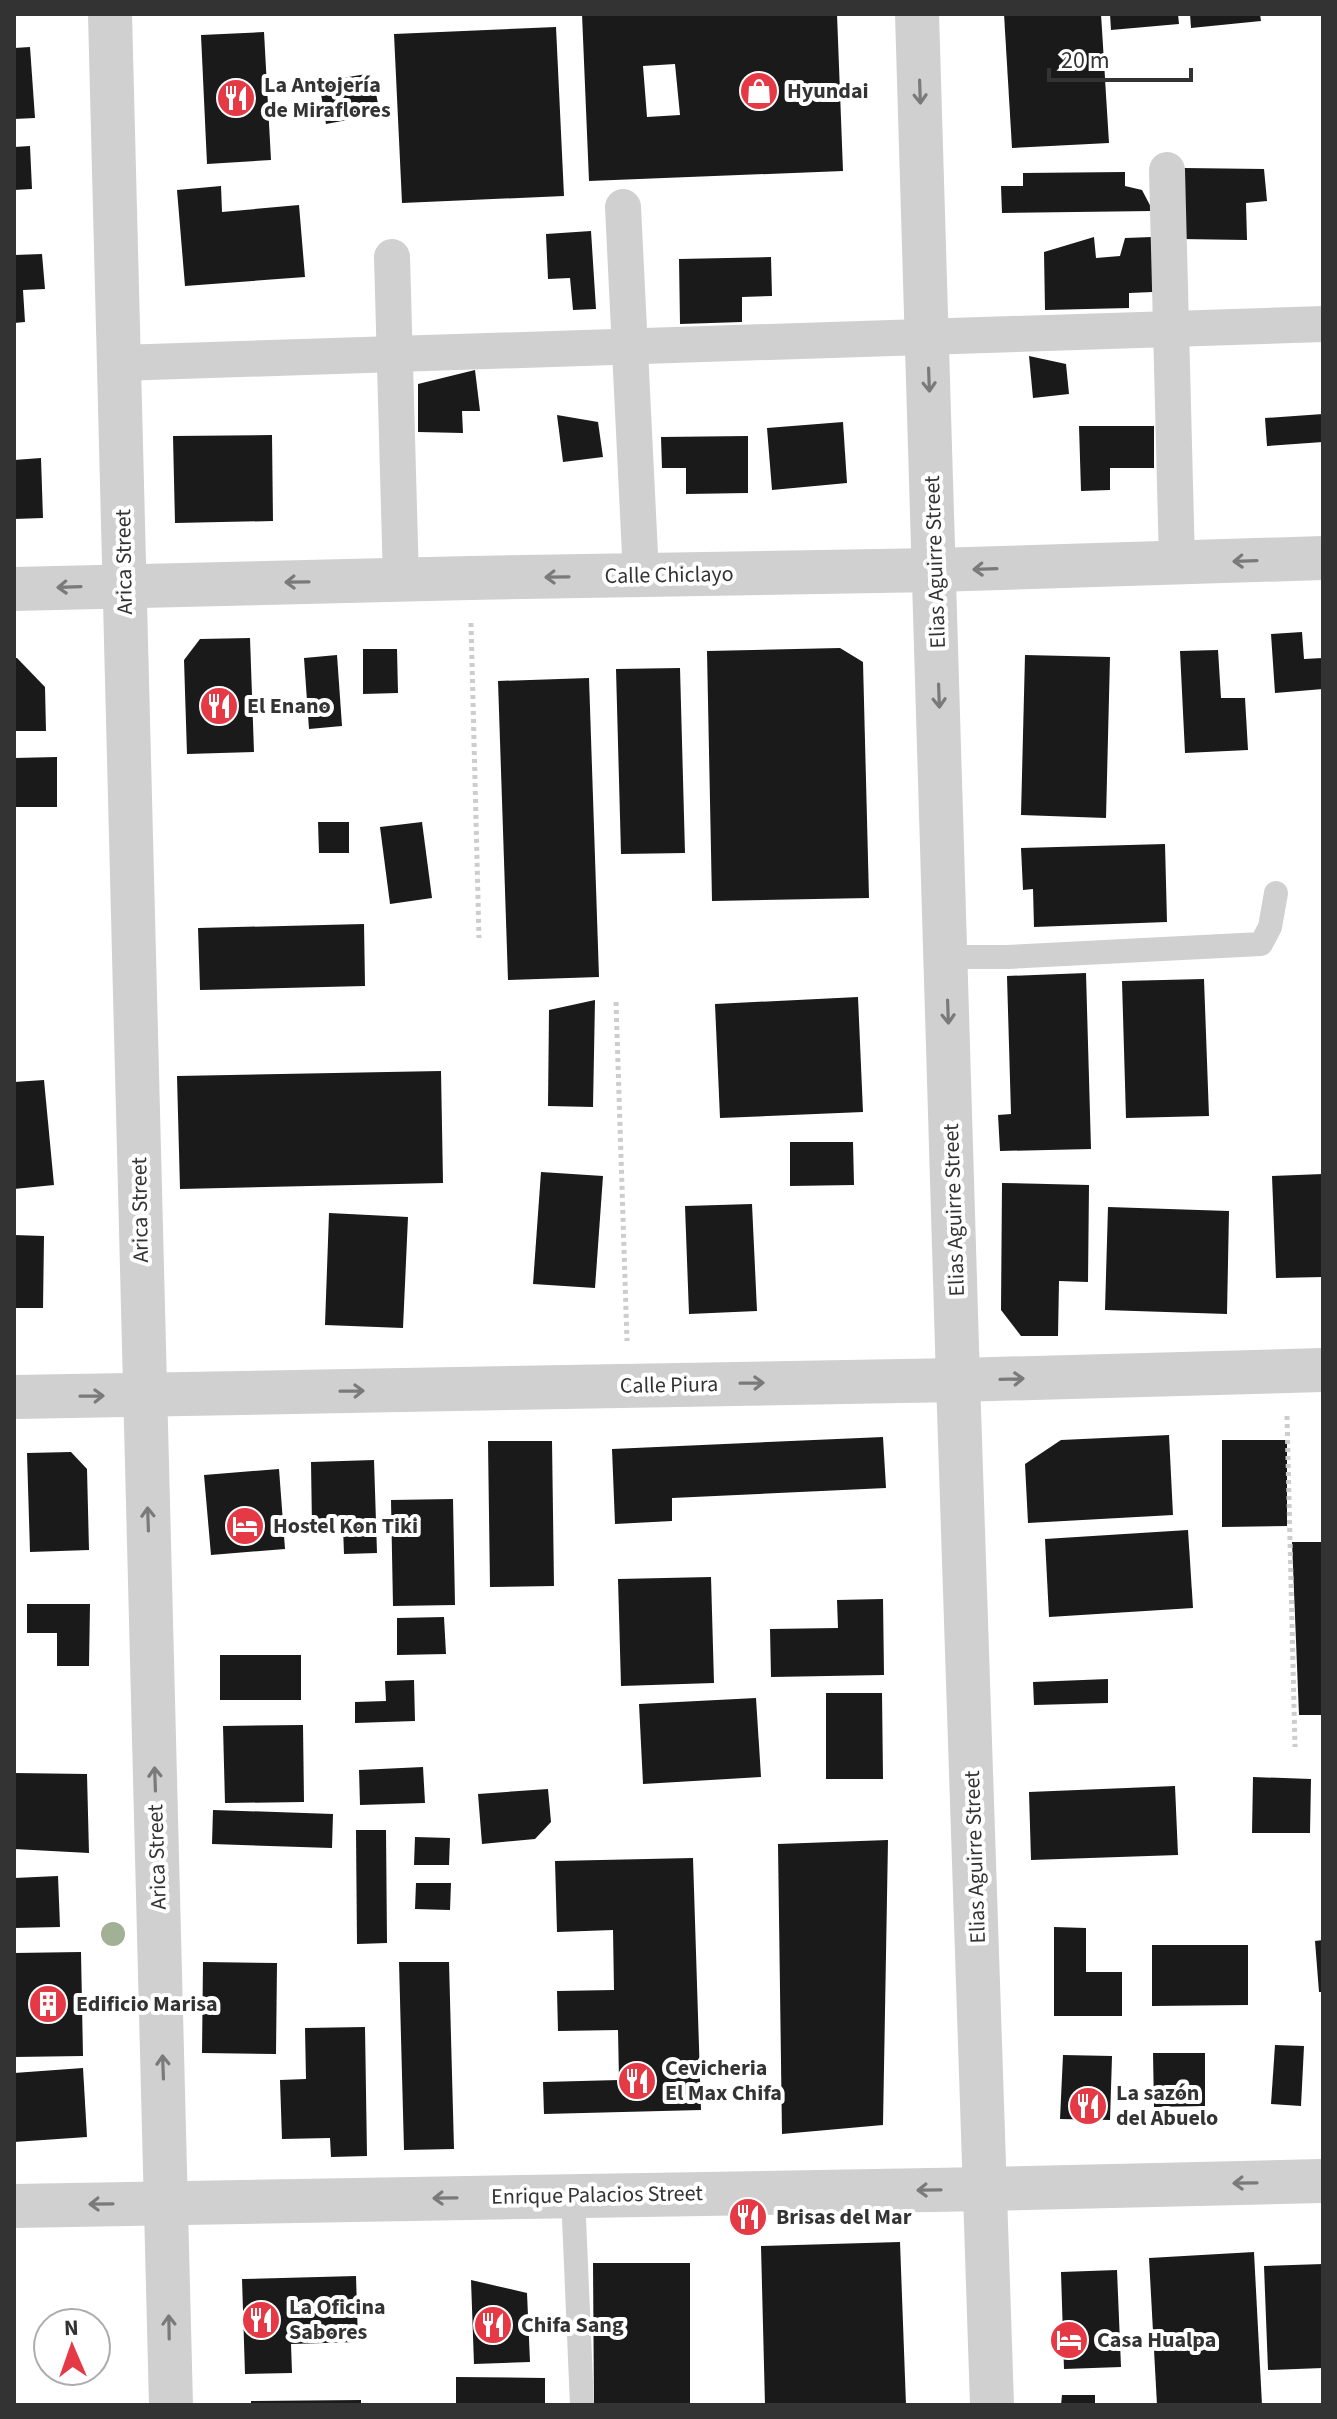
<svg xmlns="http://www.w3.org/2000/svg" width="1337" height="2419" font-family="'Source Sans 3',sans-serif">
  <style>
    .building { fill: #1a1a1a; fill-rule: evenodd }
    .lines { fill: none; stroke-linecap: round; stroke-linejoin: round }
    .path { stroke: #cdcdcd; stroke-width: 5; stroke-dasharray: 4 4; stroke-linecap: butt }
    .service { stroke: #d0d0d0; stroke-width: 24 }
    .pedestrian { stroke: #d0d0d0; stroke-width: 36 }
    .minor { stroke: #d0d0d0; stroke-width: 44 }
    .tree { fill: #a2b095 }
    .oneway { stroke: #7a7a7a }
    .labels { text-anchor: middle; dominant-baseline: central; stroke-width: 8; stroke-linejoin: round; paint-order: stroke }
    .poi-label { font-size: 22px; font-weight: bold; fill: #333; stroke: #fff; text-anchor: start }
    .street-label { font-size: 22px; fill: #333; stroke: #fff }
  </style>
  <rect width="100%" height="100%" fill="#fff"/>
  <g class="building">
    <path d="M582,14h255l6,157 -254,10zM675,64l5,51 -33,2 -4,-51z"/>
    <polygon points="1004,14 1101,14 1109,143 1012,148"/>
    <polygon points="1110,14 1178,14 1179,24 1111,30"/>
    <polygon points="1190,14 1260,14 1261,21 1191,28"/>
    <polygon points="556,27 564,196 402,203 394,34"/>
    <polygon points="264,32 271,160 207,164 201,35"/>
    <polygon points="30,47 35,118 14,119 14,48"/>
    <polygon points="372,73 380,114 326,124 319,82"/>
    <polygon points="30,146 32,189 14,190 14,147"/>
    <polygon points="1184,168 1264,169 1267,201 1246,203 1247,240 1181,239"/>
    <polygon points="1125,172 1125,186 1142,190 1153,211 1002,213 1001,186 1023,186 1023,173"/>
    <polygon points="221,186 222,212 299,205 305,277 185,286 177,190"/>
    <polygon points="591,231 596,309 573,310 570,278 548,279 546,234"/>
    <polygon points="1094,237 1096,258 1120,256 1125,238 1152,237 1153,292 1129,293 1129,308 1045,310 1044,252"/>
    <polygon points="42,254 45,289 23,290 25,322 14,323 14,255"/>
    <polygon points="771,257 772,296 742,297 742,322 680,324 679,259"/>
    <polygon points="1029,356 1066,364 1069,394 1033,398"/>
    <polygon points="475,370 480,411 462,411 463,433 418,432 418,384"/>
    <polygon points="1323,414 1323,442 1267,446 1265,418"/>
    <polygon points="557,415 598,422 603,457 563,462"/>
    <polygon points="843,422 847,483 772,490 767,428"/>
    <polygon points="1079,426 1154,426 1154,468 1110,468 1110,490 1081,491"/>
    <polygon points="272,435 273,521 175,523 173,436"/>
    <polygon points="748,436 748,493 686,494 686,468 662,468 661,437"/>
    <polygon points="41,458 43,518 14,519 14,460"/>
    <polygon points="1302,632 1304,659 1323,658 1323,689 1275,693 1271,634"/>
    <polygon points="250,638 254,752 187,754 184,660 200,639"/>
    <polygon points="840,648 863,662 869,898 712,901 707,651"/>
    <polygon points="363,649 397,649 398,693 363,694"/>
    <polygon points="1218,650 1221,698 1245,698 1248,750 1185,753 1180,651"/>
    <polygon points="337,655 342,726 309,729 304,658"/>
    <polygon points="1025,655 1110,657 1106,818 1021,815"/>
    <polygon points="14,658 17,658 45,687 46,731 14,731"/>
    <polygon points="680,668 685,853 621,854 616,669"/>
    <polygon points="589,678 599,977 508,980 498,681"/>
    <polygon points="57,757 57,807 14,807 14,758"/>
    <polygon points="318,822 349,822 349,853 319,853"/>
    <polygon points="422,822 432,898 390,904 380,827"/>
    <polygon points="1165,844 1167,922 1034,927 1033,889 1023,890 1021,848"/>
    <polygon points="364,924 365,986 200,990 198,928"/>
    <polygon points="1086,973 1091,1149 1000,1151 998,1115 1011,1114 1007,976"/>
    <polygon points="1204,979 1209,1116 1126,1118 1122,981"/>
    <polygon points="858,997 863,1112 720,1118 715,1004"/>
    <polygon points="595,1000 593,1107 548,1106 549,1010"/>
    <polygon points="441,1071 443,1183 180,1189 177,1076"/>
    <polygon points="44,1080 54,1185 14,1189 14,1082"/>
    <polygon points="790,1142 853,1142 854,1185 790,1186"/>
    <polygon points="541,1172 603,1176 595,1288 533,1284"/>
    <polygon points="1323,1174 1323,1277 1276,1278 1272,1176"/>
    <polygon points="1002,1183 1089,1185 1088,1282 1059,1281 1058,1336 1021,1336 1001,1310"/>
    <polygon points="752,1204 757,1311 689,1314 685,1206"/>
    <polygon points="1108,1207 1229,1211 1227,1314 1105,1310"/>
    <polygon points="329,1213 408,1217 403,1328 325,1325"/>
    <polygon points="14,1235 44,1236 43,1308 14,1308"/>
    <polygon points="1169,1435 1173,1515 1028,1523 1025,1464 1061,1440"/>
    <polygon points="883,1437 886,1488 672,1498 672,1521 615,1524 612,1449"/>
    <polygon points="1222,1440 1287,1440 1287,1526 1222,1527"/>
    <polygon points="488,1441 552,1441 554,1586 490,1587"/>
    <polygon points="71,1452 87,1469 89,1550 30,1552 27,1453"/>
    <polygon points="374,1460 377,1553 344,1554 343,1527 312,1527 311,1462"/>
    <polygon points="279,1469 285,1549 211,1555 204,1475"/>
    <polygon points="453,1499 455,1605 393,1606 391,1500"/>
    <polygon points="1188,1530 1193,1608 1049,1617 1045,1539"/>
    <polygon points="1292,1542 1323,1542 1323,1715 1299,1715"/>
    <polygon points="711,1577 714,1683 621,1686 618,1579"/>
    <polygon points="883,1599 884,1675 771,1677 770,1629 838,1628 837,1600"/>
    <polygon points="27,1604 90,1604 89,1666 57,1666 57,1633 27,1633"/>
    <polygon points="444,1617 446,1654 397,1655 397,1618"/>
    <rect x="220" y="1655" width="81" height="45"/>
    <polygon points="1108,1679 1108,1703 1034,1705 1033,1682"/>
    <polygon points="414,1680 415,1721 355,1723 355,1702 386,1701 385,1681"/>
    <polygon points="826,1693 882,1693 883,1779 826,1779"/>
    <polygon points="756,1698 761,1777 643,1784 639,1704"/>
    <polygon points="303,1725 304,1802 225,1803 223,1726"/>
    <polygon points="423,1767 425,1803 360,1805 359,1770"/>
    <polygon points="14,1773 87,1774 89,1853 14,1849"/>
    <polygon points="1253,1777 1311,1779 1310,1833 1252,1833"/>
    <polygon points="1175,1786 1178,1855 1031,1860 1029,1792"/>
    <polygon points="548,1789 551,1822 535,1839 482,1844 478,1794"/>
    <polygon points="213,1810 333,1814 332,1848 212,1844"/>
    <polygon points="356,1830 386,1830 387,1943 357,1944"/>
    <polygon points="415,1837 450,1838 449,1865 414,1865"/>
    <polygon points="888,1840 883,2125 782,2134 778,1844"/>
    <polygon points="693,1858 701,2110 544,2114 543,2082 619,2080 618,2030 558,2031 557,1991 614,1990 613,1930 557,1932 555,1861"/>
    <polygon points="58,1876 60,1927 14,1928 14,1878"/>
    <polygon points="416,1883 451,1883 450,1910 415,1909"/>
    <polygon points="1054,1927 1086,1928 1086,1972 1122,1972 1122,2016 1054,2016"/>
    <polygon points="1323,1940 1323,1992 1319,1992 1315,1941"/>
    <polygon points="1152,1945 1248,1945 1248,2005 1152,2006"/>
    <polygon points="81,1952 83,2056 14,2057 14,1953"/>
    <polygon points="203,1962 277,1963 276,2054 202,2053"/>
    <polygon points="399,1962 449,1962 454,2149 404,2150"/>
    <polygon points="365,2027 367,2156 331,2157 330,2138 282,2139 280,2080 306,2079 305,2028"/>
    <polygon points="1275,2045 1304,2046 1301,2106 1271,2104"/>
    <polygon points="1153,2053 1205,2053 1205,2106 1154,2107"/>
    <polygon points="1063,2055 1112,2056 1110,2120 1060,2119"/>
    <polygon points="83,2068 87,2137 14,2142 14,2073"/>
    <polygon points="900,2242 906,2405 765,2405 761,2246"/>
    <polygon points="1254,2252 1262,2405 1157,2405 1149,2258"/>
    <polygon points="593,2263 690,2263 690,2405 594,2405"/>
    <polygon points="1323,2264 1323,2368 1268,2370 1264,2266"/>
    <polygon points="1117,2270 1121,2367 1064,2369 1061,2272"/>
    <polygon points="356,2276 358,2342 291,2344 292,2373 245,2374 242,2279"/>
    <polygon points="471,2280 527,2293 530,2362 474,2364"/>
    <polygon points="456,2377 545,2378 545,2405 456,2405"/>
    <polygon points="1062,2395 1095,2395 1095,2405 1061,2405"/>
    <polygon points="361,2400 361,2405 251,2405 251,2401"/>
  </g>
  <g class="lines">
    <g class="path">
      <polyline points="471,623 479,938"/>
      <polyline points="616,1002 627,1341"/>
      <polyline points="1287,1416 1295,1747"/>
    </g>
    <g class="service">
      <polyline points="947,957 1007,957 1261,944 1270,927 1276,893"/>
      <polyline points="573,2195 582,2405"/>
    </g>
    <g class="pedestrian">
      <polyline points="1167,170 1177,563"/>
      <polyline points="623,207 641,575"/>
      <polyline points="392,257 401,580"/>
      <polyline points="119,363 1323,324"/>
    </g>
    <g class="minor">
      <polyline points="110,14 171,2405"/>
      <polyline points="917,14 958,1380 992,2405"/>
      <polyline points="14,589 470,578 935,570 1323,558"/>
      <polyline points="14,1397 958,1380 1323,1370"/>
      <polyline points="14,2206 986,2189 1323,2181"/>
    </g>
  </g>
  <circle class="tree" cx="113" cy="1934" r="12"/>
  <defs><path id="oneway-shaft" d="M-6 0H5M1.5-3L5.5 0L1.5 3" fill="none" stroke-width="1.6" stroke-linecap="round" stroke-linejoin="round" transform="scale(2)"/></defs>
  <g class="oneway">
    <use href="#oneway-shaft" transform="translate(920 92) rotate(88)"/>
    <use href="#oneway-shaft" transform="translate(929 380) rotate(88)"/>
    <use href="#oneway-shaft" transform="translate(1245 561) rotate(178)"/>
    <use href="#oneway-shaft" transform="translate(985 569) rotate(178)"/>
    <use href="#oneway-shaft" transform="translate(557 577) rotate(179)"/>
    <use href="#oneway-shaft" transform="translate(297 582) rotate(179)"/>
    <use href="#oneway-shaft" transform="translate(69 587) rotate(178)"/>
    <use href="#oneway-shaft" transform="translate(939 696) rotate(88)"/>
    <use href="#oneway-shaft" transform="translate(948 1012) rotate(88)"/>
    <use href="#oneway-shaft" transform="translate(1012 1379) rotate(-2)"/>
    <use href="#oneway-shaft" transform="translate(752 1383) rotate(-1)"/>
    <use href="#oneway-shaft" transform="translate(352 1391) rotate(-1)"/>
    <use href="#oneway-shaft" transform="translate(92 1396) rotate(-1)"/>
    <use href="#oneway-shaft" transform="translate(148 1519) rotate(-92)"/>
    <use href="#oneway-shaft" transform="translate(155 1779) rotate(-92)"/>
    <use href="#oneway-shaft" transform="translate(163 2067) rotate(-92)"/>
    <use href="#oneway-shaft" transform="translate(1245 2183) rotate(179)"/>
    <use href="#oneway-shaft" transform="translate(929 2190) rotate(179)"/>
    <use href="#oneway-shaft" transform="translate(445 2198) rotate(179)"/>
    <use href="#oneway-shaft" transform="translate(101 2204) rotate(179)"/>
    <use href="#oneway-shaft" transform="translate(169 2327) rotate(-91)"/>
  </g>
  <defs>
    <symbol id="shop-disc" viewBox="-11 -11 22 22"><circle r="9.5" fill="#e63946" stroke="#fff"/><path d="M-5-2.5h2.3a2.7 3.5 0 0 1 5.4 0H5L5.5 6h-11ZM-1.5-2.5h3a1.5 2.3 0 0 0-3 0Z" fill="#fff"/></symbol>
    <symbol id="restaurant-disc" viewBox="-11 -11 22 22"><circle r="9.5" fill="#e63946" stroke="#fff"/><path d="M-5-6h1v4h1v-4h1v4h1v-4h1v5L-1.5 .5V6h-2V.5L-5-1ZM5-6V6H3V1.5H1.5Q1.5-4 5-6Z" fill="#fff"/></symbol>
    <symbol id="hotel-disc" viewBox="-11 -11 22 22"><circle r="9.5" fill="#e63946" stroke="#fff"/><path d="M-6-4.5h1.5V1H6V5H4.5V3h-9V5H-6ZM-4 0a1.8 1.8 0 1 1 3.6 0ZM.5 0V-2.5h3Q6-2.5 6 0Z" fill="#fff"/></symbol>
    <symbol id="building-disc" viewBox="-11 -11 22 22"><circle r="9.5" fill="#e63946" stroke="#fff"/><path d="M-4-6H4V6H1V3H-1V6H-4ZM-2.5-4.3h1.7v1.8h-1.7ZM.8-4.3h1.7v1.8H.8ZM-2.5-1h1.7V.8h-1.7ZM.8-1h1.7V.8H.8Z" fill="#fff"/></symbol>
  </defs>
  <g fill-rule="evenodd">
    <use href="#shop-disc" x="737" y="69" width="44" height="44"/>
    <use href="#restaurant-disc" x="214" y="76" width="44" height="44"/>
    <use href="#restaurant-disc" x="197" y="684" width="44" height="44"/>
    <use href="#hotel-disc" x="223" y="1504" width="44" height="44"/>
    <use href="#building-disc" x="26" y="1982" width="44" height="44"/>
    <use href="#restaurant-disc" x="615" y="2059" width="44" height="44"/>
    <use href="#restaurant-disc" x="1066" y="2084" width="44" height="44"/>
    <use href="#restaurant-disc" x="726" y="2195" width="44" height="44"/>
    <use href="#restaurant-disc" x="239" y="2298" width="44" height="44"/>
    <use href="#restaurant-disc" x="471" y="2303" width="44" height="44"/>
    <use href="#hotel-disc" x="1047" y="2318" width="44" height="44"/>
  </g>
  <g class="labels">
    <g class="poi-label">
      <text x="264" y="85">La Antojería<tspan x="264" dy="25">de Miraflores</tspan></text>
      <text x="787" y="91">Hyundai</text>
      <text x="247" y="706">El Enano</text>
      <text x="273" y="1526">Hostel Kon Tiki</text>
      <text x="76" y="2004">Edificio Marisa</text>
      <text x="665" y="2068">Cevicheria<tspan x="665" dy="25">El Max Chifa</tspan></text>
      <text x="1116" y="2093">La sazón<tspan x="1116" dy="25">del Abuelo</tspan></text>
      <text x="776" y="2217">Brisas del Mar</text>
      <text x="289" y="2307">La Oficina<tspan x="289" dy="25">Sabores</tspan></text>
      <text x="521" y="2325">Chifa Sang</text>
      <text x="1097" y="2340">Casa Hualpa</text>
    </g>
    <g class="street-label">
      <text transform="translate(124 562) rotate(-91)">Arica Street</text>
      <text transform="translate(935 562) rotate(-92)">Elias Aguirre Street</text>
      <text transform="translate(669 575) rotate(-1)">Calle Chiclayo</text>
      <text transform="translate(140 1210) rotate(-91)">Arica Street</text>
      <text transform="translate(954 1210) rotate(-92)">Elias Aguirre Street</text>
      <text transform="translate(669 1385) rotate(-1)">Calle Piura</text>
      <text transform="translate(157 1857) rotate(-92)">Arica Street</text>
      <text transform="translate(975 1857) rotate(-92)">Elias Aguirre Street</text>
      <text transform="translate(597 2195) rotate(-1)">Enrique Palacios Street</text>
    </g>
  </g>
  <rect width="1337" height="2419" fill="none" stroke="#333333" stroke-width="32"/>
  <g transform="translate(72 2347) rotate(358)"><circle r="38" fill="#ffffff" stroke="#adadad" stroke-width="2"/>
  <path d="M0-6L14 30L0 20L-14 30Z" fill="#e63946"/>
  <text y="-12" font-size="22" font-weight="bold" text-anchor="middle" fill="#333333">N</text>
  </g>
  <path d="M1049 68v12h142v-12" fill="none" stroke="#333333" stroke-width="4"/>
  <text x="1061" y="68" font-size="24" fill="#333333" stroke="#ffffff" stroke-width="6" paint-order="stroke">20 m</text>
</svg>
